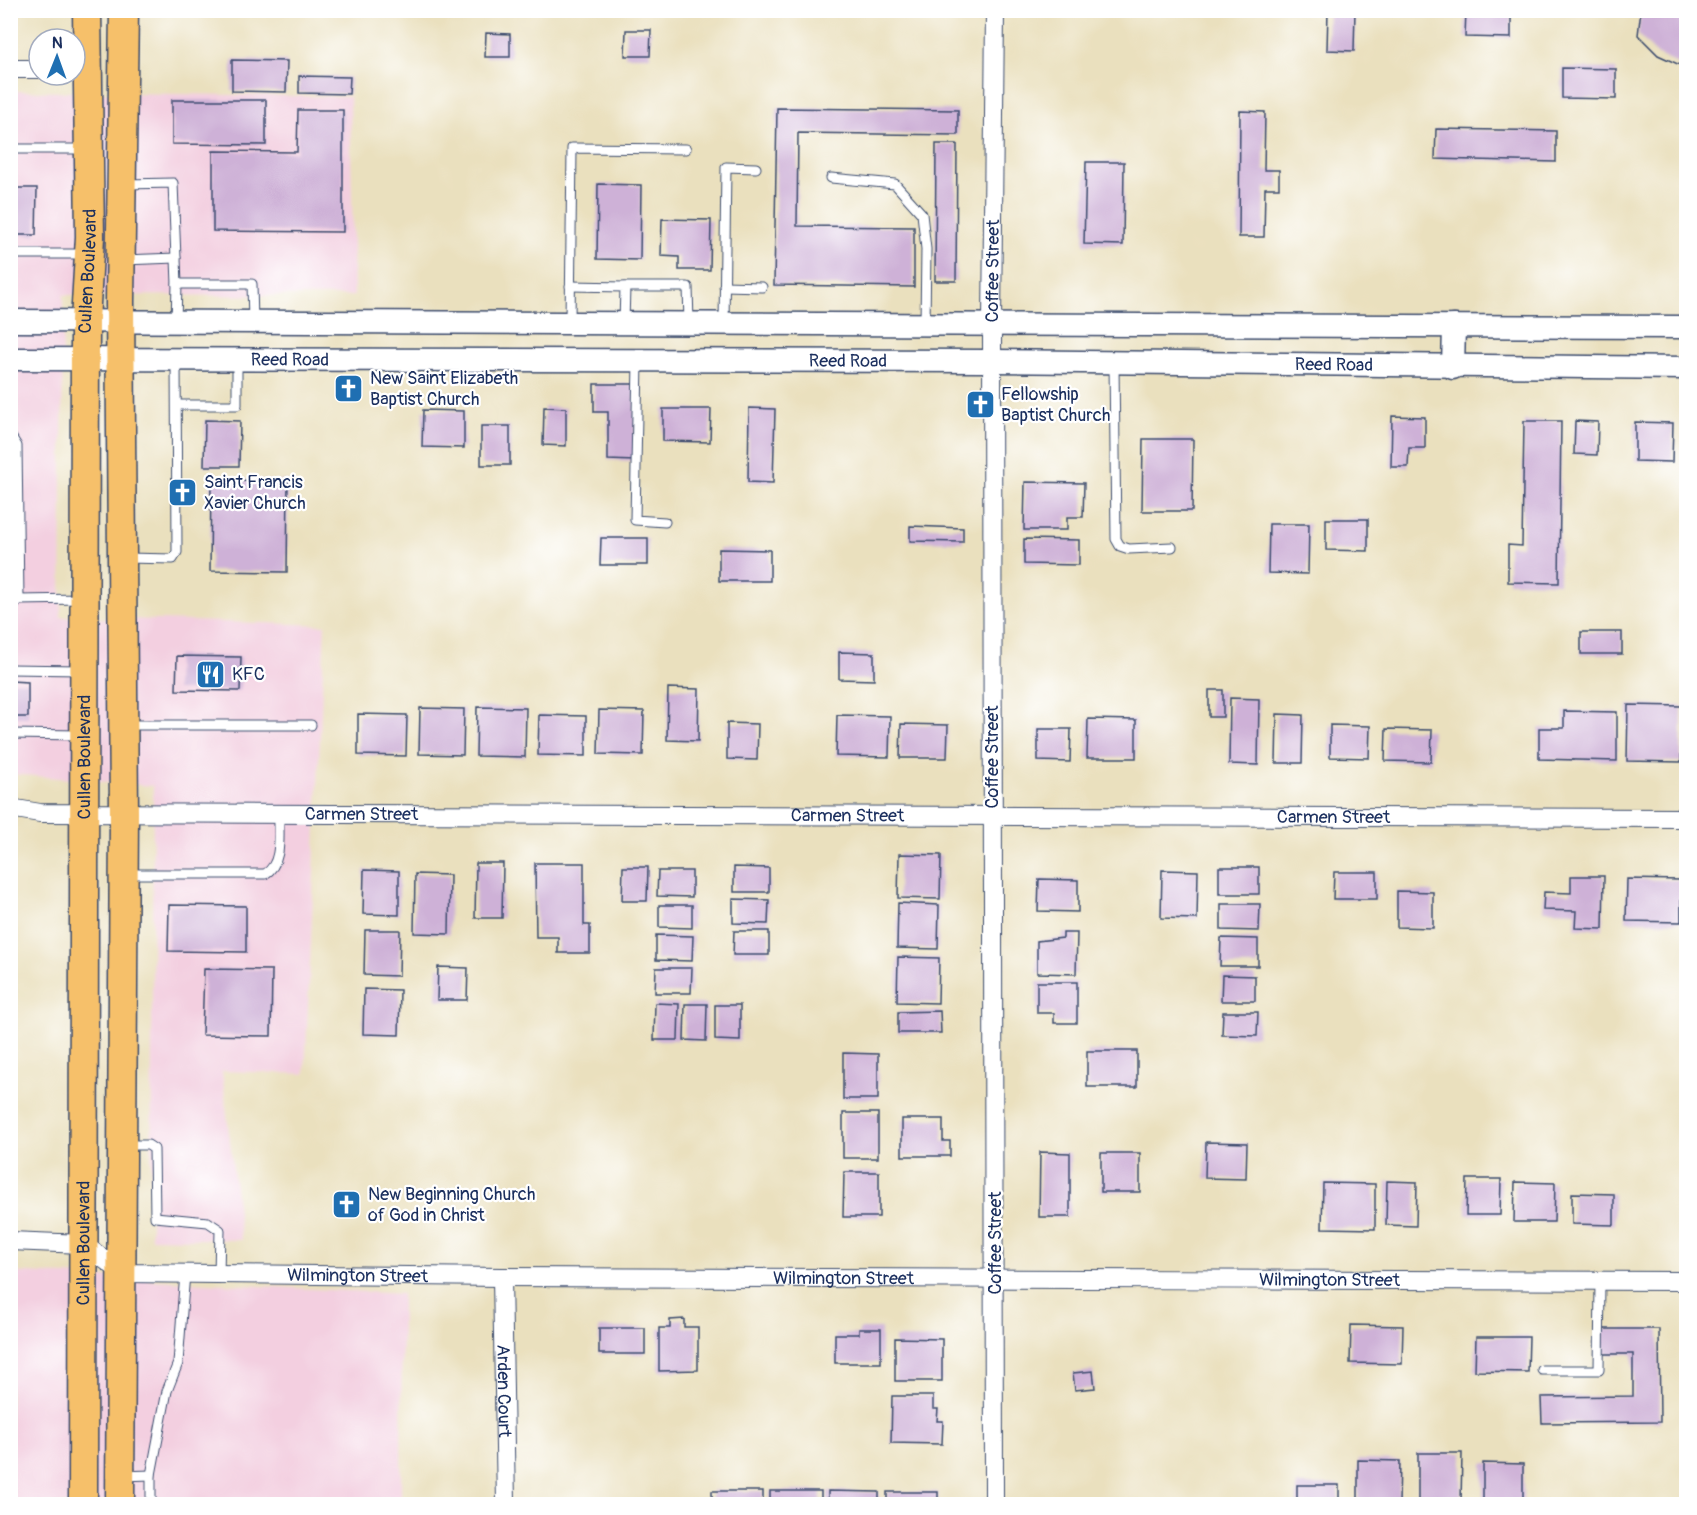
<svg xmlns="http://www.w3.org/2000/svg" width="1697" height="1515" font-family="Pangolin,sans-serif">
  <style>
    .built { fill: #f3cfe0 }
    .building { fill: #ceb1d7 }
    .lines { fill: none; stroke-linecap: round; stroke-linejoin: round }
    .service-casing { stroke: #3a4a6c; stroke-width: 11 }
    .minor-casing { stroke: #3a4a6c; stroke-width: 20 }
    .tertiary-casing { stroke: #3a4a6c; stroke-width: 25 }
    .primary-casing { stroke: #3a4a6c; stroke-width: 31 }
    .service { stroke: #fff; stroke-width: 9 }
    .minor { stroke: #fff; stroke-width: 18 }
    .tertiary { stroke: #fff; stroke-width: 22 }
    .primary { stroke: #f6c06b; stroke-width: 28 }
    .labels { text-anchor: middle; dominant-baseline: central; stroke-width: 4.5; stroke-linejoin: round; paint-order: stroke }
    .street-label { font-size: 18px; fill: #1b2f5e; stroke: #fff }
    .poi-label { font-size: 18px; fill: #1b2f5e; stroke: #fff; text-anchor: start }
  </style>
  <rect width="100%" height="100%" fill="#fff"/>
  <filter id="ink" filterUnits="userSpaceOnUse"><feTurbulence type="fractalNoise" baseFrequency=".0167" numOctaves="2"/><feDisplacementMap in="SourceGraphic" scale="12" xChannelSelector="R" yChannelSelector="G"/><feConvolveMatrix kernelMatrix="1 2 1 2 8 2 1 2 1" color-interpolation-filters="sRGB"/></filter>
  <filter id="wash" filterUnits="userSpaceOnUse"><feTurbulence type="fractalNoise" baseFrequency=".008" numOctaves="4" result="noise"/><feDisplacementMap in="SourceGraphic" scale="24" xChannelSelector="R" yChannelSelector="G"/><feGaussianBlur stdDeviation="1.35" result="paint"/><feColorMatrix in="noise" values="0 0 0 0 0 0 0 0 0 0 0 0 0 0 0 0 0 1.4 0 .05"/><feComposite in="paint" operator="in"/></filter>
  <g filter="url(#wash)">
    <rect width="100%" height="100%" fill="#eae0be"/>
    <g class="built">
      <polygon points="10,91 350,97 354,296 63,295 61,617 325,625 305,1074 222,1071 241,1240 151,1238 153,786 11,774"/>
      <polygon points="10,1272 402,1294 401,1504 11,1504"/>
    </g>
    <g id="blocks">
      <g class="building">
        <polygon points="1328,10 1355,10 1354,51 1327,50"/>
        <polygon points="1466,10 1511,10 1511,38 1465,37"/>
        <polygon points="1641,10 1686,10 1686,64 1682,66 1658,55 1638,35"/>
        <polygon points="626,30 651,30 650,56 625,56"/>
        <polygon points="486,33 510,34 510,57 485,57"/>
        <polygon points="232,60 287,61 286,92 232,91"/>
        <polygon points="1562,68 1616,69 1616,99 1562,98"/>
        <polygon points="299,76 350,77 349,94 299,93"/>
        <polygon points="172,100 266,100 266,145 172,144"/>
        <polygon points="777,108 958,110 958,135 798,133 797,226 914,227 914,287 774,285"/>
        <polygon points="298,110 343,110 343,232 213,231 213,151 297,152"/>
        <polygon points="1240,111 1265,112 1264,170 1279,170 1279,188 1265,188 1264,237 1239,237"/>
        <polygon points="1436,129 1556,131 1556,162 1435,159"/>
        <polygon points="936,144 957,144 956,281 935,281"/>
        <polygon points="1086,162 1124,162 1123,245 1084,244"/>
        <polygon points="598,184 641,185 640,260 597,259"/>
        <polygon points="10,188 37,188 36,235 10,235"/>
        <polygon points="662,219 711,220 710,270 679,270 679,257 661,256"/>
        <polygon points="594,384 635,384 635,461 608,460 608,412 594,412"/>
        <polygon points="544,407 566,408 566,446 543,445"/>
        <polygon points="749,408 775,409 773,483 748,482"/>
        <polygon points="663,409 711,409 710,442 663,441"/>
        <polygon points="423,410 464,411 464,448 422,447"/>
        <polygon points="1392,416 1425,417 1425,448 1409,448 1408,467 1391,467"/>
        <polygon points="205,420 240,421 239,466 204,466"/>
        <polygon points="1524,421 1561,421 1559,583 1508,582 1508,545 1522,546"/>
        <polygon points="1575,421 1598,422 1597,455 1574,454"/>
        <polygon points="1635,422 1673,423 1672,462 1635,461"/>
        <rect x="481" y="426" width="29" height="39"/>
        <polygon points="1143,439 1193,439 1192,511 1142,511"/>
        <polygon points="211,480 288,481 287,572 210,571"/>
        <polygon points="1025,482 1084,483 1083,517 1067,517 1067,530 1024,530"/>
        <polygon points="1326,519 1368,519 1368,551 1326,550"/>
        <polygon points="1269,524 1309,524 1308,574 1268,573"/>
        <polygon points="910,526 963,528 963,542 910,541"/>
        <polygon points="601,538 648,538 648,565 600,565"/>
        <polygon points="1024,539 1079,540 1079,565 1024,564"/>
        <polygon points="719,549 770,550 770,581 719,581"/>
        <rect x="1581" y="632" width="41" height="22"/>
        <polygon points="839,652 874,653 874,680 839,679"/>
        <polygon points="177,656 241,657 240,691 176,690"/>
        <polygon points="10,681 28,682 28,717 10,717"/>
        <polygon points="668,688 699,689 698,741 667,740"/>
        <rect x="1209" y="690" width="14" height="27"/>
        <polygon points="1230,698 1259,699 1258,765 1229,764"/>
        <polygon points="1628,705 1682,706 1681,762 1627,761"/>
        <polygon points="477,707 526,708 525,757 476,756"/>
        <polygon points="420,708 464,709 463,755 419,754"/>
        <polygon points="599,710 644,711 643,755 598,754"/>
        <polygon points="1564,711 1617,712 1617,761 1539,759 1539,728 1564,728"/>
        <polygon points="358,714 407,715 406,756 358,755"/>
        <polygon points="1277,714 1303,715 1302,763 1276,763"/>
        <polygon points="539,715 586,716 586,756 538,755"/>
        <polygon points="837,715 890,716 889,757 836,756"/>
        <polygon points="1088,719 1136,720 1136,758 1087,758"/>
        <polygon points="727,723 758,724 757,760 727,759"/>
        <polygon points="901,724 948,725 947,758 900,758"/>
        <polygon points="1330,725 1370,726 1369,758 1330,757"/>
        <polygon points="1038,729 1071,729 1070,762 1038,761"/>
        <polygon points="1386,729 1432,730 1431,762 1385,761"/>
        <polygon points="899,854 941,855 940,899 898,898"/>
        <polygon points="476,863 503,863 502,918 475,918"/>
        <polygon points="535,863 584,863 584,925 590,925 590,953 558,953 558,937 536,937"/>
        <polygon points="623,867 648,867 647,901 622,901"/>
        <polygon points="734,867 769,868 769,892 734,892"/>
        <rect x="1219" y="867" width="40" height="27"/>
        <polygon points="364,870 399,871 399,915 363,914"/>
        <polygon points="1162,870 1198,871 1197,919 1161,918"/>
        <polygon points="658,871 692,871 692,897 657,896"/>
        <polygon points="1334,872 1377,872 1377,899 1333,899"/>
        <polygon points="415,874 450,875 449,934 414,933"/>
        <polygon points="1571,876 1604,876 1603,929 1575,928 1576,911 1543,910 1544,892 1571,893"/>
        <polygon points="1039,879 1078,880 1078,912 1038,911"/>
        <polygon points="1627,879 1681,880 1681,922 1626,921"/>
        <polygon points="1397,891 1433,892 1433,928 1397,927"/>
        <polygon points="733,899 769,900 768,924 733,923"/>
        <polygon points="898,903 939,905 938,949 897,948"/>
        <polygon points="1221,904 1260,904 1259,931 1221,930"/>
        <polygon points="169,905 246,906 246,952 168,951"/>
        <polygon points="659,905 692,905 692,928 659,927"/>
        <polygon points="365,930 400,930 399,976 364,975"/>
        <polygon points="734,931 769,931 769,955 733,955"/>
        <polygon points="1063,933 1077,933 1076,974 1037,973 1037,941 1063,938"/>
        <polygon points="656,935 693,936 692,961 656,960"/>
        <polygon points="1221,938 1258,939 1258,966 1220,966"/>
        <polygon points="898,957 939,958 938,1003 897,1002"/>
        <polygon points="438,967 468,968 467,1000 437,1000"/>
        <polygon points="656,968 692,968 691,993 655,993"/>
        <polygon points="204,969 272,970 271,1036 202,1035"/>
        <polygon points="1222,975 1255,976 1255,1001 1221,1001"/>
        <polygon points="1037,982 1077,982 1077,1023 1054,1023 1054,1013 1037,1013"/>
        <polygon points="364,989 400,990 399,1035 363,1034"/>
        <polygon points="655,1003 679,1004 678,1040 654,1040"/>
        <polygon points="685,1004 707,1004 706,1041 684,1040"/>
        <polygon points="715,1005 740,1005 740,1041 715,1040"/>
        <polygon points="940,1011 941,1033 898,1033 898,1012"/>
        <polygon points="1223,1012 1258,1012 1257,1036 1222,1035"/>
        <rect x="1087" y="1051" width="50" height="36"/>
        <polygon points="843,1053 878,1054 878,1099 843,1099"/>
        <rect x="843" y="1113" width="35" height="45"/>
        <polygon points="902,1119 943,1119 943,1141 950,1141 950,1156 902,1156"/>
        <polygon points="1206,1142 1247,1143 1246,1179 1205,1178"/>
        <polygon points="1040,1152 1070,1153 1070,1217 1039,1217"/>
        <rect x="1101" y="1153" width="39" height="39"/>
        <polygon points="844,1172 879,1172 879,1217 843,1217"/>
        <polygon points="1685,1175 1686,1175 1686,1219 1683,1219"/>
        <polygon points="1467,1179 1501,1179 1500,1215 1466,1215"/>
        <polygon points="1387,1181 1417,1182 1416,1226 1386,1225"/>
        <polygon points="1515,1182 1555,1183 1554,1222 1514,1222"/>
        <polygon points="1323,1183 1375,1184 1375,1229 1322,1228"/>
        <polygon points="1572,1193 1614,1194 1614,1225 1572,1224"/>
        <polygon points="684,1319 684,1327 698,1327 698,1370 659,1371 659,1328 670,1328 670,1320"/>
        <polygon points="1351,1325 1403,1326 1402,1364 1350,1363"/>
        <rect x="599" y="1328" width="46" height="26"/>
        <polygon points="859,1329 881,1329 881,1363 835,1363 835,1334 859,1334"/>
        <polygon points="1602,1329 1659,1329 1660,1422 1542,1423 1541,1397 1633,1396 1633,1354 1602,1354"/>
        <polygon points="1476,1337 1529,1337 1528,1372 1475,1371"/>
        <polygon points="895,1338 942,1339 942,1381 895,1381"/>
        <polygon points="1093,1371 1095,1388 1075,1390 1073,1373"/>
        <polygon points="892,1396 933,1396 933,1409 938,1409 937,1421 943,1421 942,1444 891,1443"/>
        <polygon points="1418,1453 1462,1453 1461,1502 1418,1504"/>
        <polygon points="1358,1460 1400,1461 1399,1504 1358,1504"/>
        <polygon points="1483,1463 1523,1464 1523,1504 1483,1504"/>
        <rect x="1297" y="1485" width="42" height="19"/>
        <rect x="712" y="1491" width="51" height="13"/>
        <rect x="770" y="1491" width="51" height="13"/>
        <polygon points="828,1491 879,1492 879,1504 828,1504"/>
        <rect x="887" y="1492" width="51" height="12"/>
      </g>
    </g>
  </g>
  <g filter="url(#ink)">
    <use href="#blocks" fill-opacity="0" stroke="#3a4a6c" stroke-width="1.5"/>
    <g class="lines">
      <defs>
        <g id="service">
          <polyline points="10,149 86,149"/>
          <polyline points="831,178 895,184 922,214 926,249 925,324"/>
          <polyline points="126,184 173,183 177,284 252,284 253,322"/>
          <polyline points="10,254 86,254"/>
          <polyline points="123,260 176,258"/>
          <polyline points="570,286 625,287 624,323"/>
          <polyline points="724,286 762,287"/>
          <polyline points="625,287 688,287 689,323"/>
          <polyline points="570,321 572,148 686,149"/>
          <polyline points="176,322 177,284"/>
          <polyline points="724,324 726,167 756,168"/>
          <polyline points="638,361 635,520 665,522"/>
          <polyline points="1114,363 1116,539 1120,546 1129,549 1172,547"/>
          <polyline points="177,405 237,405 237,360"/>
          <polyline points="10,435 17,446 19,600 82,599"/>
          <polyline points="126,558 173,559 177,552 176,360"/>
          <polyline points="10,609 19,600"/>
          <polyline points="10,669 80,670"/>
          <polyline points="126,725 311,725"/>
          <polyline points="10,734 80,735"/>
          <path d="M126,874h139c19,-11 13,-42 14,-61"/>
          <polyline points="126,1145 148,1145 154,1149 155,1217 208,1222 220,1230 219,1274"/>
          <polyline points="1542,1370 1599,1370 1600,1281"/>
          <polyline points="122,1476 151,1475"/>
          <polyline points="151,1504 151,1475 167,1391 178,1363 185,1273"/>
        </g>
        <g id="minor">
          <polyline points="10,69 39,69"/>
          <path id="s1" d="M10,808l30,5 1646,5"/>
          <path id="s2" d="M10,1241l73,3 40,29 379,4 1184,4"/>
          <path id="s3" d="M502,1277l4,227"/>
          <path id="s4" d="M994,1504l-2,-1180 3,-314"/>
        </g>
        <g id="tertiary">
          <polyline points="10,321 1686,327"/>
          <path id="s5" d="M10,359l982,2 694,7"/>
          <polyline points="1453,368 1454,326"/>
        </g>
        <g id="primary">
          <path id="s6" d="M83,1504l2,-1183 5,-84 -3,-227"/>
          <polyline points="120,1504 124,813 120,302 124,10"/>
        </g>
      </defs>
      <use href="#service" class="service-casing"/>
      <use href="#minor" class="minor-casing"/>
      <use href="#tertiary" class="tertiary-casing"/>
      <use href="#primary" class="primary-casing"/>
      <use href="#service" class="service"/>
      <use href="#minor" class="minor"/>
      <use href="#tertiary" class="tertiary"/>
      <use href="#primary" class="primary"/>
    </g>
  </g>
  <defs>
    <symbol id="church-square" viewBox="-11 -11 22 22"><rect x="-9" y="-9" width="18" height="18" rx="4" fill="#1f6fb2" stroke="#fff"/><path d="M-1.2-6h2.4v3.5h3.3v2.4h-3.3V6h-2.4V-.1h-3.3v-2.4h3.3Z" fill="#fff"/></symbol>
    <symbol id="restaurant-square" viewBox="-11 -11 22 22"><rect x="-9" y="-9" width="18" height="18" rx="4" fill="#1f6fb2" stroke="#fff"/><path d="M-5-6h1v4h1v-4h1v4h1v-4h1v5L-1.5 .5V6h-2V.5L-5-1ZM5-6V6H3V1.5H1.5Q1.5-4 5-6Z" fill="#fff"/></symbol>
  </defs>
  <g fill-rule="evenodd">
    <use href="#church-square" x="332" y="372" width="33" height="33"/>
    <use href="#church-square" x="964" y="388" width="33" height="33"/>
    <use href="#church-square" x="166" y="476" width="33" height="33"/>
    <use href="#restaurant-square" x="194" y="658" width="33" height="33"/>
    <use href="#church-square" x="330" y="1188" width="33" height="33"/>
  </g>
  <g class="labels">
    <g class="street-label">
      <text stroke="none"><textPath href="#s6" startOffset="1233">Cullen Boulevard</textPath></text>
      <text stroke="none"><textPath href="#s4" startOffset="1233">Coffee Street</textPath></text>
      <text stroke="none"><textPath href="#s5" startOffset="280">Reed Road</textPath></text>
      <text stroke="none"><textPath href="#s5" startOffset="838">Reed Road</textPath></text>
      <text stroke="none"><textPath href="#s5" startOffset="1324">Reed Road</textPath></text>
      <text stroke="none"><textPath href="#s6" startOffset="747">Cullen Boulevard</textPath></text>
      <text transform="translate(992 757) rotate(-90)">Coffee Street</text>
      <text stroke="none"><textPath href="#s1" startOffset="352">Carmen Street</textPath></text>
      <text stroke="none"><textPath href="#s1" startOffset="838">Carmen Street</textPath></text>
      <text stroke="none"><textPath href="#s1" startOffset="1324">Carmen Street</textPath></text>
      <text stroke="none"><textPath href="#s6" startOffset="261">Cullen Boulevard</textPath></text>
      <text transform="translate(995 1243) rotate(-90)">Coffee Street</text>
      <text stroke="none"><textPath href="#s2" startOffset="357">Wilmington Street</textPath></text>
      <text stroke="none"><textPath href="#s2" startOffset="843">Wilmington Street</textPath></text>
      <text stroke="none"><textPath href="#s2" startOffset="1329">Wilmington Street</textPath></text>
      <text stroke="none"><textPath href="#s3" startOffset="114">Arden Court</textPath></text>
    </g>
    <g class="poi-label">
      <text x="370" y="378">New Saint Elizabeth<tspan x="370" dy="21">Baptist Church</tspan></text>
      <text x="1001" y="394">Fellowship<tspan x="1001" dy="21">Baptist Church</tspan></text>
      <text x="204" y="482">Saint Francis<tspan x="204" dy="21">Xavier Church</tspan></text>
      <text x="232" y="674">KFC</text>
      <text x="368" y="1194">New Beginning Church<tspan x="368" dy="21">of God in Christ</tspan></text>
    </g>
  </g>
  <rect width="1697" height="1515" fill="none" stroke="#fff" stroke-width="36"/>
  <g transform="translate(57 57) rotate(1)"><circle r="28" fill="#ffffff" stroke="#a4acbf" stroke-width="1.5"/>
  <path d="M0-4.5L10 22L0 15L-10 22Z" fill="#1f6fb2"/>
  <text y="-9" font-size="16" font-weight="bold" text-anchor="middle" fill="#1b2f5e">N</text>
  </g>
</svg>
